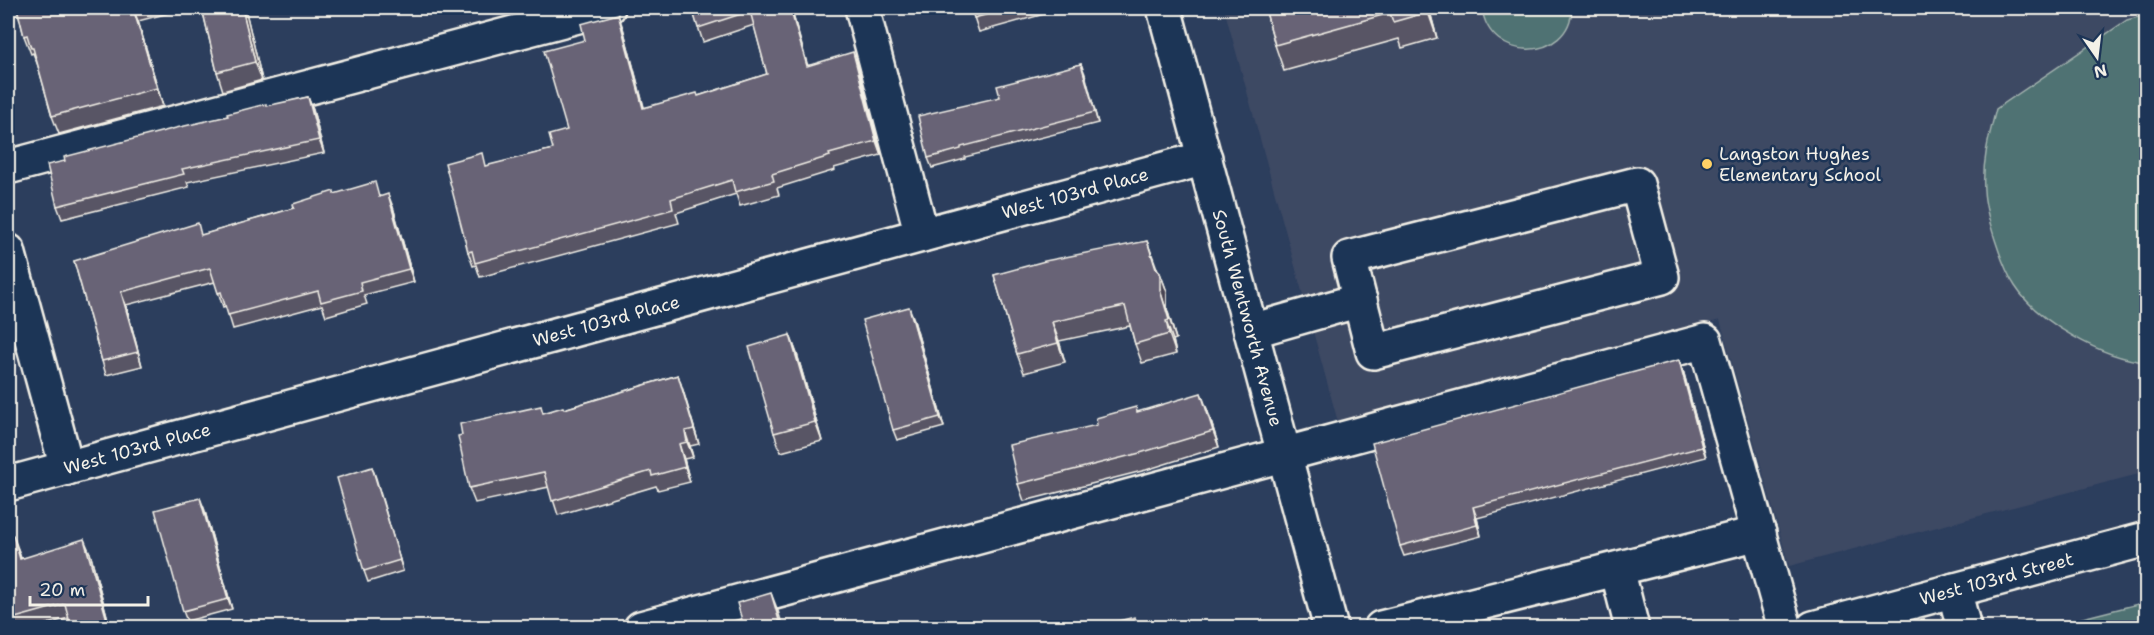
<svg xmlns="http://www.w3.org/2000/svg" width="2154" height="635" font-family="'Shantell Sans',sans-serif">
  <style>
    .built { fill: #3e4964 }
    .green { fill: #4f7273; stroke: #a2b2ae; stroke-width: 1.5 }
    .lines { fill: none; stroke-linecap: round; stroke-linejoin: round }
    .minor-casing { stroke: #f4f1e8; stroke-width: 38 }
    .major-casing { stroke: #f4f1e8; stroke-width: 38 }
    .minor { stroke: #1d3557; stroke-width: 33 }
    .major { stroke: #1d3557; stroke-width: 33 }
    .wall { fill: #595565; stroke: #f4f1e8; stroke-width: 1.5 }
    .shaded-wall { fill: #494553; stroke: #f4f1e8; stroke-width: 1.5 }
    .building { fill: #686376; stroke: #f4f1e8; stroke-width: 1.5 }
    .poi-dot { fill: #ffd166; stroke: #1d3557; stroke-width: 2 }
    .labels { text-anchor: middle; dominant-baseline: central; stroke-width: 5; stroke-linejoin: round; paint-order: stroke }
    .poi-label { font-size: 18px; fill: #f4f1e8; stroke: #1d3557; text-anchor: start }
    .street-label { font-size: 18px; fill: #f4f1e8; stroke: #1d3557 }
  </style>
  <rect width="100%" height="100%" fill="#2c3e5d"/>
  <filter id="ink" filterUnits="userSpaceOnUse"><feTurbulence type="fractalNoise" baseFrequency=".0167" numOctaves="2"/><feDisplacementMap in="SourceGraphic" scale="12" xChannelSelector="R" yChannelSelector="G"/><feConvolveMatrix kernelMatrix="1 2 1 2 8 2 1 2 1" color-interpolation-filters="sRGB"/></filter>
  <g filter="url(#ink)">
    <polygon class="built" points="1224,8 2146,8 2146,472 1789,566 1720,320 1338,422"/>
    <g class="green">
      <path d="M1482,8h90c-2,54 -83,56 -90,0z"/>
      <path d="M2146,15v347c-43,-4 -107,-39 -131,-76 -13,-19 -30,-73 -31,-96 -2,-28 5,-54 12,-81l131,-89z"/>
      <polygon points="2146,602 2146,627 2047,627"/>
    </g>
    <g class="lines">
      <defs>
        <g id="minor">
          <polyline points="862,8 922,235"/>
          <path id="s1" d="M1164,8l167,620"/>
          <polyline points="8,167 608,8"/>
          <polygon points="1637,184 1662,277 1373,352 1349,258"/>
          <polyline points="8,251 67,468"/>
          <polyline points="1251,331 1360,300"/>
          <path id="s2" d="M8,484l1197,-326"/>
          <polyline points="1617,569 1632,628"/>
          <polyline points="1954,590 1964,628"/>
          <polyline points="641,628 1705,341 1785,628"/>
          <polyline points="1381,628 1759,533"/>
        </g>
        <g id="major">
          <path id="s3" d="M1813,628l333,-89"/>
        </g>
      </defs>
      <use href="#minor" class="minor-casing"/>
      <use href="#major" class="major-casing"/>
      <use href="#minor" class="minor"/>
      <use href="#major" class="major"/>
    </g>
    <g class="wall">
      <polygon points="17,8 188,8 138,21 163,106 59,134 52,116 38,66 33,53 31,54 24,36"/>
      <polygon points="202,8 245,8 262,80 223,91 217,72"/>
      <polygon points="692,8 819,8 793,15 807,65 858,66 881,155 834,168 835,170 777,188 779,195 740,206 736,194 676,213 679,223 480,277 476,265 473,266 468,252 487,166 553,149 567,130 585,40 623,28 644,108 698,96 767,74 754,25 703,42"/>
      <polygon points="971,8 1066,8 979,32"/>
      <polygon points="1265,8 1429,8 1437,38 1402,48 1399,39 1284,71 1275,45"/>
      <polygon points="1081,64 1098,123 965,157 965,159 932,168 928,158 1000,97"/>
      <polygon points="308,97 313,110 324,153 187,182 189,187 62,219 57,206 65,161 228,116"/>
      <polygon points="335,194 380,196 393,207 414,282 364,295 367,304 326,316 322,305 233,329 226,306 223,307 215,282 126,305 142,366 106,375 102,361 74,261 202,235 294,208"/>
      <polygon points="1147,241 1158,271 1160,273 1167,292 1167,309 1176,339 1173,340 1176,354 1142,363 1135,344 1130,326 1059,341 1065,362 1024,373 1017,354 994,275"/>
      <polygon points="913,317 944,427 897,440 893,430"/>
      <polygon points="790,335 797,354 822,441 781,452 774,433"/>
      <polygon points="1683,370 1706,457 1477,518 1481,536 1404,556 1400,546"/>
      <polygon points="678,375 699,444 690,446 693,457 684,459 690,482 658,490 656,486 558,515 549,487 475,503 469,488 543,413 564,409"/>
      <polygon points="1207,409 1219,447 1146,470 1024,501 1018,484 1097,425 1138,412"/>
      <polygon points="372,467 403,571 368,582 364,571"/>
      <polygon points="204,508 232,609 187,621 183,611"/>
      <polygon points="8,536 18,549 21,558 90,553 110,627 71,627 69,618 36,627 8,627"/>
    </g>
    <g class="shaded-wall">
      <polygon points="133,8 138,21 163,106 157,88"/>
      <polygon points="242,8 245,8 262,80 255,62"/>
      <polygon points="790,8 793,15 812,80 807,66"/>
      <polygon points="1426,8 1429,8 1437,38 1428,12"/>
      <polygon points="618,14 623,28 648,122 643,108"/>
      <polygon points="853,52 858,66 881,155 876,141"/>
      <polygon points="1081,64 1085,74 1098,123 1095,112"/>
      <polygon points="308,97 313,110 324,153 319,140"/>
      <polygon points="388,194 393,207 414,282 409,269"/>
      <polygon points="1147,241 1160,280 1160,273 1167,292 1167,309 1176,339 1160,290 1156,269"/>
      <polygon points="121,292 126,305 142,366 138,352"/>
      <polygon points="909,307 913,317 944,427 940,417"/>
      <polygon points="1166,321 1173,340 1176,354 1169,334"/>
      <polygon points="1052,322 1059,341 1065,362 1058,343"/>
      <polygon points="790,335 797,354 822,441 815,422"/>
      <polygon points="1679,360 1683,370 1706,457 1702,447"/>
      <polygon points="678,375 683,390 699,444 694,429"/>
      <polygon points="1201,393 1207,409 1219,447 1213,431"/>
      <polygon points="685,431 690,446 693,457 687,442"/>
      <polygon points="679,444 684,459 690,482 685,467"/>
      <polygon points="372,467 376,478 403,571 400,560"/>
      <polygon points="200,498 204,508 232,609 228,599"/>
      <polygon points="1473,507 1477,518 1481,536 1477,525"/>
      <polygon points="13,535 18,549 25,573 20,559"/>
      <polygon points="84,539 90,553 110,627 109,627"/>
      <polygon points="771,593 778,611 783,627 781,627"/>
    </g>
    <g class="building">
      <polygon points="17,8 133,8 157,88 52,116 33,48 31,48 27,35 24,36"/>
      <polygon points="202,8 242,8 255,62 217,72"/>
      <polygon points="692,8 790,8 807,66 853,52 876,141 829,154 830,156 772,174 774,181 735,192 732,180 671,199 673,209 475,263 472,251 468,252 445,163 482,153 485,166 553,149 549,135 567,130 544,51 585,40 581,24 618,14 643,108 697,93 698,96 767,74 750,11 698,28"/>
      <polygon points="971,8 1011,8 974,18"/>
      <polygon points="1265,8 1426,8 1428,12 1393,22 1390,13 1275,45"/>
      <polygon points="1081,64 1095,112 961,147 961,149 928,158 918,116 1000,97 997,86"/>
      <polygon points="308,97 319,140 182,169 184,174 57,206 47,165 65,161 64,157 176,128 228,116 227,114 266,104 266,106"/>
      <polygon points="375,182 379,197 388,194 409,269 360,282 362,291 321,302 318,291 228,315 221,292 218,293 210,268 121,292 138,352 102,361 74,261 198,223 201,235 294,208 293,204 334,191 334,194"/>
      <polygon points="1147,241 1156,269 1160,273 1160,290 1169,320 1166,321 1169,334 1135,344 1125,306 1052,322 1058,343 1017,354 994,275 1045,261"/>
      <polygon points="909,307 940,417 893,430 862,320"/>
      <polygon points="790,335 815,422 774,433 749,347"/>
      <polygon points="1679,360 1702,447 1473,507 1477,525 1400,546 1372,443"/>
      <polygon points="678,375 694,429 685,431 687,442 679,444 685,467 652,476 651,471 552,501 544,472 469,488 458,436 462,435 460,424 541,406 543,413 563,407 564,409"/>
      <polygon points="1201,393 1213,431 1140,453 1018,484 1009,445 1097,425 1096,418 1136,407 1137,412"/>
      <polygon points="372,467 400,560 364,571 337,478"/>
      <polygon points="200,498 228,599 183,611 155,510"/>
      <polygon points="13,535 20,559 84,539 109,627 71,627 65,604 8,620 8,536"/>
      <polygon points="771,593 781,627 744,627 737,603"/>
      <polygon points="1135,617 1138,627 1095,627"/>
    </g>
  </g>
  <circle class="poi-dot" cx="1707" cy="164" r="6"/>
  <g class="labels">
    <g class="poi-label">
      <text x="1719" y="154">Langston Hughes<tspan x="1719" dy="21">Elementary School</tspan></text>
    </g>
    <g class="street-label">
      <text stroke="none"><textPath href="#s2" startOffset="1106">West 103rd Place</textPath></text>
      <text stroke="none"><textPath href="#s1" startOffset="321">South Wentworth Avenue</textPath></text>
      <text stroke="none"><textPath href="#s2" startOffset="620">West 103rd Place</textPath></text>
      <text stroke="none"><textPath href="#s2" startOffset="134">West 103rd Place</textPath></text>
      <text stroke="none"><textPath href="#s3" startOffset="190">West 103rd Street</textPath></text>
    </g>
  </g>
  <rect width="2154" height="635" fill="none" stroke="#1d3557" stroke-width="30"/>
  <rect x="15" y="15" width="2124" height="605" fill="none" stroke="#f4f1e8" stroke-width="2" filter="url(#ink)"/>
  <g transform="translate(2097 57) rotate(166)" stroke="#1d3557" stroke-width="4.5" paint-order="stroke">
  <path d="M0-4.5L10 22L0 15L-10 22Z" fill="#f4f1e8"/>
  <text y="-9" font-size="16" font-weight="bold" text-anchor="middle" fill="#f4f1e8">N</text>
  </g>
  <path d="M30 596v9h118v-9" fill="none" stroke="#f4f1e8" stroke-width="3"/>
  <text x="39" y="596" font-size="18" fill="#f4f1e8" stroke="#1d3557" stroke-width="4.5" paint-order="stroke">20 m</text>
</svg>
